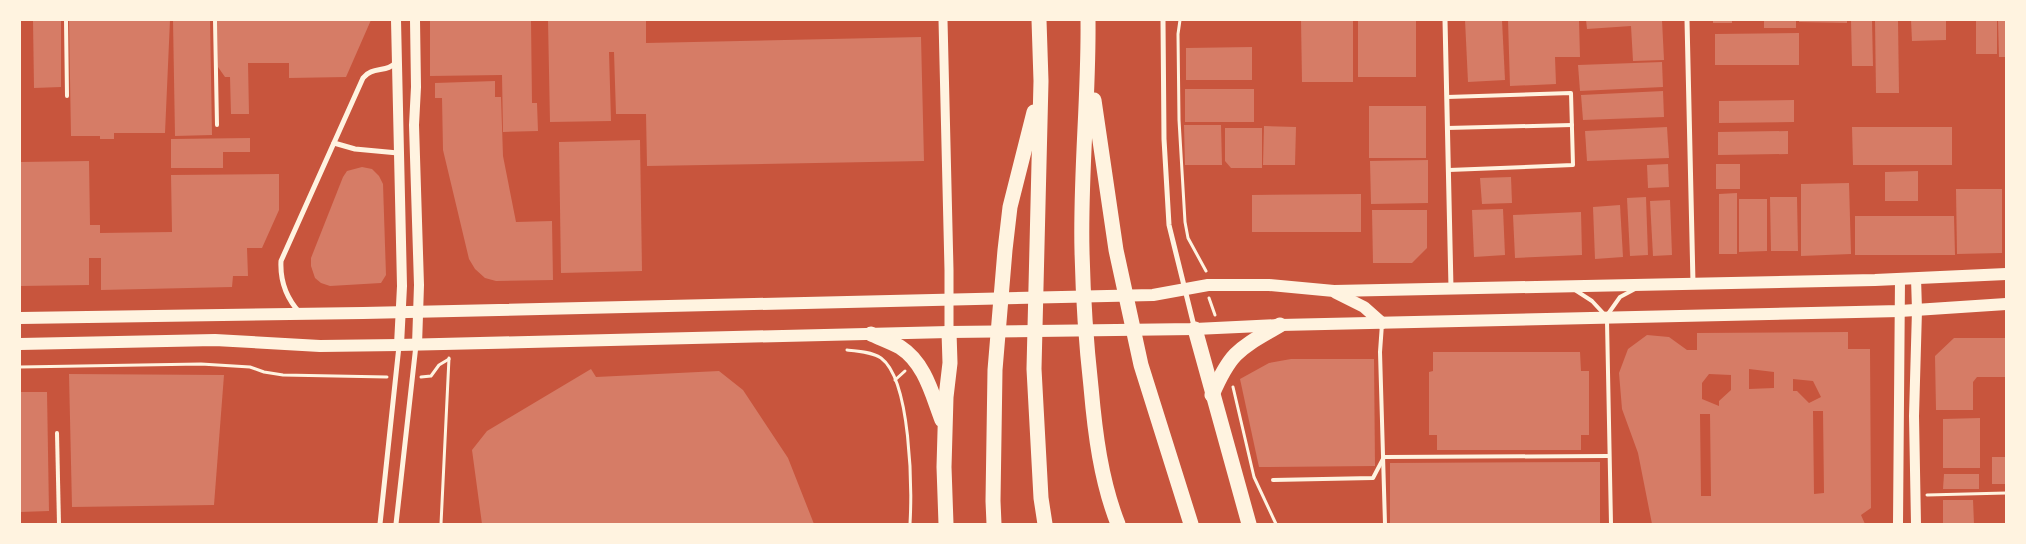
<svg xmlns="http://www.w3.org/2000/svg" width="2026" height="544" font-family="Montserrat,sans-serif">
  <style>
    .building { fill: #d67c66; fill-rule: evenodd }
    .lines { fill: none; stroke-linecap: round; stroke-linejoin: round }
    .path { stroke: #fff3e0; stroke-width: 3 }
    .service { stroke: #fff3e0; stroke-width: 4 }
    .minor { stroke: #fff3e0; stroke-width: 5 }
    .tertiary { stroke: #fff3e0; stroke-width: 9 }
    .secondary { stroke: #fff3e0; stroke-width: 10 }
    .primary { stroke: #fff3e0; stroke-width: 12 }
    .motorway { stroke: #fff3e0; stroke-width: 15 }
  </style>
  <rect width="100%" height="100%" fill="#c8553d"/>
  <g class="building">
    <polygon points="33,20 61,20 61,87 34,88"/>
    <polygon points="69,20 170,20 165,133 114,133 114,139 100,139 100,136 71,136"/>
    <polygon points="173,20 210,20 212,135 175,136"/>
    <polygon points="217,20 371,20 346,77 289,78 289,63 248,63 249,114 231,114 230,77 225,77 218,67"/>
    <polygon points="430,20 531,20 532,103 537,103 538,131 503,132 502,75 430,76"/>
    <polygon points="548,20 646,20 646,43 921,37 924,161 647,166 646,114 616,114 614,52 609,52 611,121 550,122"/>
    <polygon points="1301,20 1353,20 1353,82 1302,82"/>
    <rect x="1358" y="20" width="58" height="57"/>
    <polygon points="1465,20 1502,20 1505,80 1468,82"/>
    <polygon points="1508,20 1579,20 1580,57 1555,57 1556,84 1510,86"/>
    <polygon points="1586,20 1662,20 1664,60 1633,61 1631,26 1587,29"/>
    <rect x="1713" y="20" width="19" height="3"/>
    <rect x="1764" y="20" width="32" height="8"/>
    <polygon points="1799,20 1847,20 1847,23 1799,22"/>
    <polygon points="1851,20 1872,20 1873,66 1852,66"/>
    <polygon points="1875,20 1898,20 1899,93 1876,93"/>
    <polygon points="1911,20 1946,20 1946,40 1912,41"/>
    <rect x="1976" y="20" width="21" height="34"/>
    <polygon points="1998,20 2006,20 2006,57 1999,57"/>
    <polygon points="1799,33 1799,65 1715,65 1715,34"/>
    <polygon points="1252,47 1252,80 1186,80 1186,48"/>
    <polygon points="1662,62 1663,87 1580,91 1578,65"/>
    <polygon points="495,81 495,97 501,97 503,156 516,222 552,221 553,280 496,281 485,278 475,269 469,259 443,150 442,98 435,98 435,83"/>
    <rect x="1185" y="89" width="69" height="33"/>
    <polygon points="1663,91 1664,117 1583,120 1581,95"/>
    <polygon points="1794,100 1794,122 1719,123 1719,101"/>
    <rect x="1369" y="106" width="57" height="52"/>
    <polygon points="1184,125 1221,125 1222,165 1185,165"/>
    <polygon points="1264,126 1296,127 1295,165 1263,165"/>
    <polygon points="1667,127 1669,158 1587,161 1585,131"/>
    <polygon points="1852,127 1952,127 1952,165 1853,165"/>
    <polygon points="1225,128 1262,128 1262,168 1231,168 1225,161"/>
    <polygon points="1788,131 1788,154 1718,155 1718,132"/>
    <polygon points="250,138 250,152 223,152 223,168 171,168 171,139"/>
    <polygon points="640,140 642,271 561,273 559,142"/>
    <polygon points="1428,160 1428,203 1371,204 1370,161"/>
    <polygon points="89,161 90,225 100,225 100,233 172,232 171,175 279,174 279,210 262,248 247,248 248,276 233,276 232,287 101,290 101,258 89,258 89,285 20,286 20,162"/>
    <polygon points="1668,164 1669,187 1648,188 1647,165"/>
    <rect x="1716" y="164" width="24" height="25"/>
    <polygon points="362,167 372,169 379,176 383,184 386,275 381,283 330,286 321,283 315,278 311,266 311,258 343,177 347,171"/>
    <polygon points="1918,171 1918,201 1885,201 1885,172"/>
    <polygon points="1511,177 1512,203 1482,204 1480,178"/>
    <polygon points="1849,183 1851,254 1801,256 1801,184"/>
    <polygon points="1956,189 2002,189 2002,253 1957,254"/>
    <polygon points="1737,193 1737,254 1719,254 1719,194"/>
    <polygon points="1361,194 1361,232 1252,232 1252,195"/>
    <polygon points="1646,197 1648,255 1630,256 1627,198"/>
    <polygon points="1770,197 1797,197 1798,251 1771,251"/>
    <polygon points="1739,199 1767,199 1767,251 1739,252"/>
    <polygon points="1670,200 1672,255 1653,256 1650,201"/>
    <polygon points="1620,205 1623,257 1595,259 1593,207"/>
    <polygon points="1503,209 1505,255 1474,257 1472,210"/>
    <polygon points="1372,210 1427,210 1427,248 1412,263 1373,263"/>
    <polygon points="1581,212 1582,255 1515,258 1513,215"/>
    <polygon points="1855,216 1954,216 1955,255 1855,255"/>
    <path d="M1848,332v17h22l1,159 -10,7 4,9h-213l-14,-71 -16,-44 -3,-36 9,-24 19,-14 22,2 18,13h10v-17zM1749,369l25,3v16l-25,1zM1709,374l22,1v15l-12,11v5l-17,-7v-16zM1793,379l20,2 8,16 -12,6 -12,-12h-4zM1813,411h10l1,82 -10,1zM1700,414h10l1,82h-10z"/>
    <polygon points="1954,338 2006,338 2006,377 1977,377 1973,382 1973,410 1936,410 1935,356"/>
    <polygon points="1433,352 1580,352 1581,371 1589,371 1589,435 1581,435 1581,450 1437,450 1437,435 1429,435 1429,372 1433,371"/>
    <polygon points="1291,359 1374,359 1375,466 1259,467 1240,379 1269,363"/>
    <polygon points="591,369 596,377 719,371 743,390 788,458 814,524 482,524 472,450 487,431"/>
    <polygon points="69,374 224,375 214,505 72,507"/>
    <polygon points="20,392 47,392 49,511 20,512"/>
    <polygon points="1980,418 1980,468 1943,468 1943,419"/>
    <rect x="1992" y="457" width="14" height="27"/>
    <polygon points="1600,462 1600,524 1390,524 1390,463"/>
    <polygon points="1944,474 1979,474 1979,489 1943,489"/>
    <polygon points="1943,500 1973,500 1974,524 1943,524"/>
  </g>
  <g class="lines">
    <g class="path">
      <polyline points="1180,20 1178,34 1179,120 1185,222 1188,238 1206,271"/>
      <polyline points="1209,298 1215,315"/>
      <path d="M847,350c11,1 25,2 34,8 30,22 31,130 29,166"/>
      <polyline points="20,367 201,364 250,367 264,372 283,375 387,377"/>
      <polyline points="421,377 431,376 439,365 449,359"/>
      <polyline points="895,380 905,371"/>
      <polyline points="1233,387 1254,477 1276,524"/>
      <polyline points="1927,495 2006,493"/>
      <polyline points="441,524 449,358"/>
    </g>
    <g class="service">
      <polyline points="66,20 67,96"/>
      <polyline points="215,20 217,125"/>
      <polyline points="1447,97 1571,93 1573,165 1449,170"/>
      <polyline points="1447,128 1572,125"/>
      <polyline points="1575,290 1592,301 1604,314"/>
      <polyline points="1608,314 1620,297 1635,289"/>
      <polyline points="1607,321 1611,524"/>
      <polyline points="1382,324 1380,352 1385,524"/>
      <polyline points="57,433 59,524"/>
      <polyline points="1273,480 1373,478 1384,457 1609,456"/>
    </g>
    <g class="minor">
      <polyline points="1163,20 1164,139 1169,225 1194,326"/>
      <polyline points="1445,20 1451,288"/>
      <polyline points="1687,20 1693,283"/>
      <polyline points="334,143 355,149 398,153"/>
      <path d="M300,313c-13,-14 -20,-32 -19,-52l82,-183c9,-12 25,-5 33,-16"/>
      <polyline points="380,524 399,346"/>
      <polyline points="396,524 416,345"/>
    </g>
    <polyline class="tertiary" points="943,20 949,270 949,332"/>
    <g class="secondary">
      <polyline points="396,20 402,286 399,345"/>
      <polyline points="415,20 416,87 414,125 419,285 417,345"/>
      <polyline points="1916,278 1917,310 1914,416 1916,524"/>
      <polyline points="1898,524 1900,279"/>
    </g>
    <g class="primary">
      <polyline points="1336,293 1364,307 1382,323"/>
      <polyline points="20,318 363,313 1153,295 1208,285 1269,285 1334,291 1875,280 2006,274"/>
      <polyline points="20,344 215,340 320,346 399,345 949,332 1195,329 1280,325 1900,311 2006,304"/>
    </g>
    <g class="motorway">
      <polyline points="1039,20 1041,81 1034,369 1041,498 1045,524"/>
      <path d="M1088,20c1,77 -8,155 -6,231 1,45 4,91 9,136 4,46 10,94 27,137"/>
      <polyline points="1094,100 1116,250 1141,365 1191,524"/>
      <polyline points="1195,329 1249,524"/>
      <path d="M871,334c9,4 20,8 29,13 25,16 32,47 42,73"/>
      <path d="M1212,395c19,-44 27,-46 68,-70"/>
      <polyline points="946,524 944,467 946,397 950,363 949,332"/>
      <polyline points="994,524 993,501 995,370 1005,250 1010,207 1034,112"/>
    </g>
  </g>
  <rect width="2026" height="544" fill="none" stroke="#fff3e0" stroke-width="42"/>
</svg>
